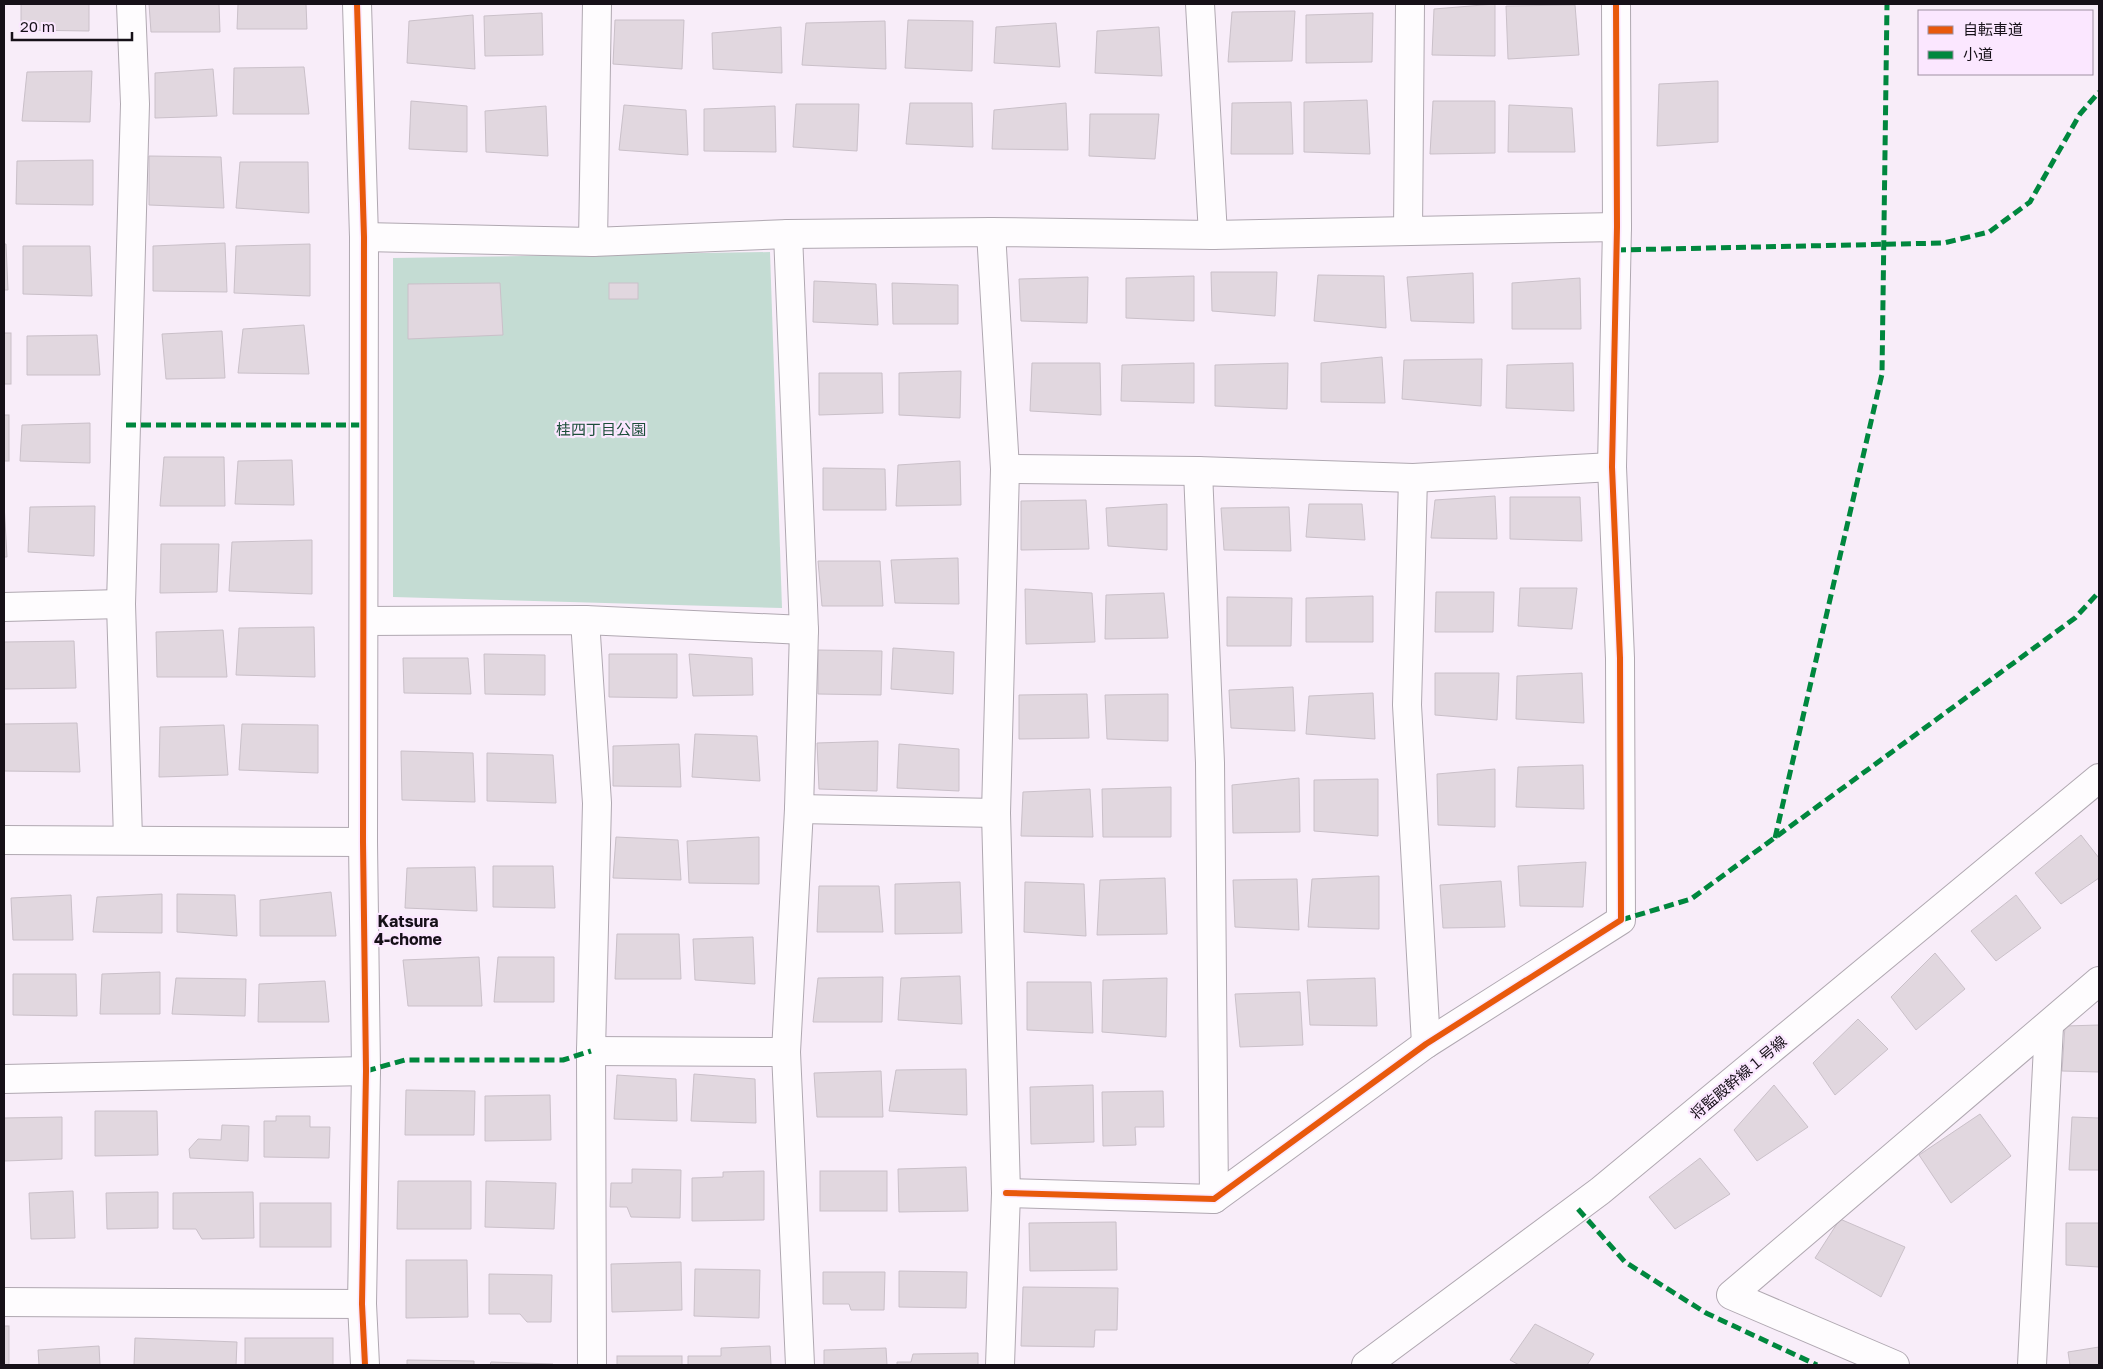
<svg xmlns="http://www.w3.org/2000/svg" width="2103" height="1369" font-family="'Golos Text','Noto Sans JP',sans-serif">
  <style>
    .green { fill: #c4dcd3 }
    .building { fill: #e1d7df; stroke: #cac0c9 }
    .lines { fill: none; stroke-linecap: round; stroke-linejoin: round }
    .minor-casing { stroke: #b0a8b1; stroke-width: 30 }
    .tertiary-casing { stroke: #b0a8b1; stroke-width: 30 }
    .minor { stroke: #fefcfe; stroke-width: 28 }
    .tertiary { stroke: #fefcfe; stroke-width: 28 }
    .quiet { stroke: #00873e; stroke-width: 5; stroke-dasharray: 10 5; stroke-linecap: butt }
    .cycleway-casing { stroke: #fbe7ff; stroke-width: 9 }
    .cycleway { stroke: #e8590c; stroke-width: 6 }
    .labels { text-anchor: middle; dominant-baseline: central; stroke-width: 4.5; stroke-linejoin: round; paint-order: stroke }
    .park-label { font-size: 15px; fill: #1c4e39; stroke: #fbe7ff }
    .street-label { font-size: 15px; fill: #161018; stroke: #fbe7ff }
    .neighbourhood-label { font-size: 16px; font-weight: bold; fill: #161018; stroke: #fbe7ff }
  </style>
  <rect width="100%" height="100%" fill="#f8edf9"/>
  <polygon class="green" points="770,252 782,608 393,597 393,258"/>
  <g class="building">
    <polygon points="21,4 89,4 89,31 21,30"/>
    <polygon points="149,4 219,4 220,32 151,32"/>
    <polygon points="238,4 306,4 307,29 237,29"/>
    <polygon points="1495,4 1495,56 1432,55 1434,9"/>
    <polygon points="1575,5 1579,55 1508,59 1506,6"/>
    <polygon points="1295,11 1292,61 1228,62 1232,12"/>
    <polygon points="542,13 543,55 485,56 484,16"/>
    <polygon points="1373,13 1372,62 1306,63 1306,15"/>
    <polygon points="473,15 475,69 407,63 409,21"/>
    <polygon points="615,20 684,20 682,69 613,64"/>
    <polygon points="908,20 973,21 972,71 905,68"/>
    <polygon points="885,21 886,69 802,65 806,23"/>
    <polygon points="1056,23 1060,67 994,63 996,27"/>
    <polygon points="781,27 782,73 713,69 712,33"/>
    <polygon points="1159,27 1162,76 1095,73 1097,31"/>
    <polygon points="304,67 309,114 233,114 234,68"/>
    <polygon points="213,69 217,116 155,118 155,73"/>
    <polygon points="92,71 90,122 22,121 27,72"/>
    <polygon points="1718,81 1718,142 1657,146 1659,84"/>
    <polygon points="1367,100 1370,154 1304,152 1304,102"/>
    <polygon points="411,101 467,106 467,152 409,149"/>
    <polygon points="1433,101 1495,101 1495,153 1430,154"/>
    <polygon points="1291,102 1293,154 1231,154 1232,103"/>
    <polygon points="910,103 972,103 973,147 906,144"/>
    <polygon points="1066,103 1068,150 992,149 994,110"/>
    <polygon points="796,104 859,104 857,151 793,147"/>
    <polygon points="624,105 686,110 688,155 619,150"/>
    <polygon points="1509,105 1572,108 1575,152 1508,152"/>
    <polygon points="546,106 548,156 486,152 485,111"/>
    <polygon points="775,106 776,152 704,151 704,109"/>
    <polygon points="1090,114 1159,114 1155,159 1089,156"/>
    <polygon points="149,156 221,157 224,208 149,205"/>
    <polygon points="93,160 93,205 16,204 17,161"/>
    <polygon points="240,162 308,162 309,213 236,208"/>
    <polygon points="225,243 227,292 153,291 153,246"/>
    <polygon points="4,244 6,244 8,290 4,290"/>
    <polygon points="310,244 310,296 234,293 236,246"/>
    <polygon points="23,246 90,246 92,296 23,294"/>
    <polygon points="1211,272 1277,272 1275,316 1212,311"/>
    <polygon points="1473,273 1474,323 1411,321 1407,277"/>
    <polygon points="1318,275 1384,276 1386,328 1314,321"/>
    <polygon points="1194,276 1194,321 1126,318 1126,278"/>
    <polygon points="1088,277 1087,323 1021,321 1019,279"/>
    <polygon points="1580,278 1581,329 1512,329 1512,283"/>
    <polygon points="814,281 876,284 878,325 813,322"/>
    <polygon points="500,283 503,335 408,339 408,284"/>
    <rect x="609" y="283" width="29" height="16"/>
    <polygon points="892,283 958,285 958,324 893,324"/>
    <polygon points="304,325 309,374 238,373 243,329"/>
    <polygon points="222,331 225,378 166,379 162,334"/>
    <rect x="4" y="333" width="7" height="51"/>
    <polygon points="97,335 100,375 27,375 27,336"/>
    <polygon points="1382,357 1385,403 1321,402 1321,363"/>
    <polygon points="1482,359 1481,406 1402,399 1404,360"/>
    <polygon points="1032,363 1100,363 1101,415 1030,411"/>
    <polygon points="1194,363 1194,403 1121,401 1122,365"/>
    <polygon points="1288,363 1287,409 1215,406 1215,365"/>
    <polygon points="1573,363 1574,411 1506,408 1507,365"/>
    <polygon points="961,371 960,418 899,415 899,373"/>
    <polygon points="819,373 882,373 883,413 819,415"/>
    <rect x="4" y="415" width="5" height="46"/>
    <polygon points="90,423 90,463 20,461 22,425"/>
    <polygon points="164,457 224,457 225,506 160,506"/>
    <polygon points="292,460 294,505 235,504 238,461"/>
    <polygon points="960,461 961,505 896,506 898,465"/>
    <polygon points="823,468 885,469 886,510 823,510"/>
    <polygon points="1495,496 1497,539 1431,538 1435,500"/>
    <polygon points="1510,497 1580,497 1582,541 1510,539"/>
    <polygon points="1086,500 1089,549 1021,550 1021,501"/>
    <polygon points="4,503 7,557 4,557"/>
    <polygon points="1167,504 1167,550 1108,546 1106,508"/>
    <polygon points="1309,504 1362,504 1365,540 1306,537"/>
    <polygon points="95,506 94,556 28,552 30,507"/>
    <polygon points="1289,507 1291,551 1224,550 1221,508"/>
    <polygon points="312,540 312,594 229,591 232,542"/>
    <polygon points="161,544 219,544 217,592 160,593"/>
    <polygon points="958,558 959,604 895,603 891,560"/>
    <polygon points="818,561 880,561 883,606 822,606"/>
    <polygon points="1520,588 1577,588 1572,629 1518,626"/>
    <polygon points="1025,589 1092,593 1095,642 1026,644"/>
    <polygon points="1436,592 1494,592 1493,632 1435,632"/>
    <polygon points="1164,593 1168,638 1105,639 1106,595"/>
    <polygon points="1373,596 1373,642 1306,642 1306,598"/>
    <polygon points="1227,597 1292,598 1291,646 1227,646"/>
    <polygon points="314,627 315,677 236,675 239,628"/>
    <polygon points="223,630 227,677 157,677 156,632"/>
    <polygon points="74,641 76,688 4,689 4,642"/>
    <polygon points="893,648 954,652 953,694 891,689"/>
    <polygon points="818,650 882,651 881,695 818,694"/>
    <polygon points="484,654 545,655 545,695 485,694"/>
    <polygon points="609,654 677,654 677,698 609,697"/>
    <polygon points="689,654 752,658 753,695 693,696"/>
    <polygon points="403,658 468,658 471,694 404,693"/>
    <polygon points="1435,673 1499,673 1497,720 1435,715"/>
    <polygon points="1582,673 1584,723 1516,719 1517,676"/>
    <polygon points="1293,687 1295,731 1231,728 1229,690"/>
    <polygon points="1373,693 1375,739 1306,734 1309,696"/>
    <polygon points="1087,694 1089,738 1019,739 1019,695"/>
    <polygon points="1168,694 1168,741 1107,739 1105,695"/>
    <polygon points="77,723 80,772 4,771 4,724"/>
    <polygon points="242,724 318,725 318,773 239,770"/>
    <polygon points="224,725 228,775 159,777 160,727"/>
    <polygon points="695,734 757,736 760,781 692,777"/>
    <polygon points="878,741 877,791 819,789 817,743"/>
    <polygon points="679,744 681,787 613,786 613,746"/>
    <polygon points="899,744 959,749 959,791 897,788"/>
    <polygon points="401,751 473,753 475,802 402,800"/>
    <polygon points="487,753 553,755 556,803 487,801"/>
    <polygon points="1583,765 1584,809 1516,807 1518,767"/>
    <polygon points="1495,769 1495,827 1438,825 1437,774"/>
    <polygon points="1299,778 1300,832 1233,833 1232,785"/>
    <polygon points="1378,779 1378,836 1314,831 1314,780"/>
    <polygon points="1171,787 1171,837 1103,837 1102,789"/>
    <polygon points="1090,789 1093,837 1021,836 1023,792"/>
    <polygon points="2081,835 2099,858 2099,878 2061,904 2035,873"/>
    <polygon points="616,837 678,840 681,880 613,878"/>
    <polygon points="759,837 759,884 689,883 687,841"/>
    <polygon points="1586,862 1583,907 1520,906 1518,866"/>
    <polygon points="493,866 553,866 555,908 493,907"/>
    <polygon points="475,867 477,911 405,908 407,868"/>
    <polygon points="1379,876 1379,929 1308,927 1312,879"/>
    <polygon points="1165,878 1167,934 1097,935 1100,880"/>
    <polygon points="1297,879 1299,930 1235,927 1233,880"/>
    <polygon points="1501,881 1505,927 1443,928 1440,885"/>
    <polygon points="960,882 962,933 895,934 895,884"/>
    <polygon points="1025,882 1084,884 1086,936 1024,932"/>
    <polygon points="819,886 879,886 883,932 817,932"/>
    <polygon points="331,892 336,936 260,936 260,900"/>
    <polygon points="162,894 162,933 93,932 97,897"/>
    <polygon points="177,894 235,895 237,936 177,932"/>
    <polygon points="71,895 73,940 13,940 11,898"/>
    <polygon points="2016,895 2041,928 1996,961 1971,931"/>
    <polygon points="617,934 679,934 681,979 615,979"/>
    <polygon points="753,937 755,984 695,980 693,939"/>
    <polygon points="1935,953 1965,989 1916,1030 1891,997"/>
    <polygon points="479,957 482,1006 408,1006 403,960"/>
    <polygon points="498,957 554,957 554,1002 494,1002"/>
    <polygon points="160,972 160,1014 100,1014 102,974"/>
    <polygon points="13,974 76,974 77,1016 13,1015"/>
    <polygon points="960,976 962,1024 898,1020 901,978"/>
    <polygon points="883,977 882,1022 813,1022 818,978"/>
    <polygon points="176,978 246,979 245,1016 172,1014"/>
    <polygon points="1167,978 1166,1037 1102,1032 1103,980"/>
    <polygon points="1375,978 1377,1026 1310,1025 1307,980"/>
    <polygon points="325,981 329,1022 258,1022 259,984"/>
    <polygon points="1027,982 1091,982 1093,1033 1027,1030"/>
    <polygon points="1300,992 1303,1045 1240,1047 1235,994"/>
    <polygon points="1858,1019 1888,1049 1835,1095 1813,1063"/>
    <polygon points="2099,1025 2099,1072 2062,1071 2065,1026"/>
    <polygon points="966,1069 967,1115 889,1111 896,1070"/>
    <polygon points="881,1071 883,1117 817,1117 814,1073"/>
    <polygon points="694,1074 755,1079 756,1123 691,1121"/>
    <polygon points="617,1075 676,1079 677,1121 614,1119"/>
    <polygon points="1093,1085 1094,1142 1031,1144 1030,1087"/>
    <polygon points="1774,1085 1808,1127 1757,1161 1734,1130"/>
    <polygon points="406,1090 475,1091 474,1135 405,1135"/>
    <polygon points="1163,1091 1164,1127 1135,1127 1136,1145 1103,1146 1102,1092"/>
    <polygon points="550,1095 551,1140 485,1141 485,1096"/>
    <polygon points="95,1111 157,1111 158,1155 95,1156"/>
    <polygon points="1980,1114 2011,1156 1951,1203 1919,1155"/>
    <polygon points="276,1116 310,1116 310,1127 330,1127 329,1158 264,1157 264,1121 276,1121"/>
    <polygon points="62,1117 62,1159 4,1161 4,1118"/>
    <polygon points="2072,1117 2099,1118 2099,1170 2069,1170"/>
    <polygon points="222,1125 249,1126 248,1161 190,1158 189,1149 198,1139 221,1140"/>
    <polygon points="1700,1158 1730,1194 1675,1229 1649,1197"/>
    <polygon points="966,1167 968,1211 899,1212 898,1169"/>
    <polygon points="632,1169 681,1170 680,1218 631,1217 627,1207 610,1207 611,1183 632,1183"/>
    <polygon points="764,1171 764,1220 692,1221 692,1178 723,1177 723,1172"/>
    <rect x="820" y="1171" width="67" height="40"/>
    <polygon points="398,1181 471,1181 471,1229 397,1229"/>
    <polygon points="486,1181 556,1183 554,1229 485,1227"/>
    <polygon points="73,1191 75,1238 31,1239 29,1193"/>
    <polygon points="158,1192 158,1228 107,1229 106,1193"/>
    <polygon points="253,1192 254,1238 202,1239 196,1229 173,1229 173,1193"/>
    <rect x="260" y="1203" width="71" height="44"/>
    <polygon points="1840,1219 1905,1247 1881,1297 1815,1258"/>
    <polygon points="1116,1222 1117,1270 1030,1271 1029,1223"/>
    <polygon points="2066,1223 2099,1223 2099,1267 2066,1265"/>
    <polygon points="406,1260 467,1260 468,1317 406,1318"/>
    <polygon points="681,1262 682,1310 612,1312 611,1264"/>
    <polygon points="695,1269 760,1270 759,1318 694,1316"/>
    <polygon points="899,1271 967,1272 966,1308 899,1307"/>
    <polygon points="823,1272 885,1272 884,1310 851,1310 849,1304 823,1304"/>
    <polygon points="489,1274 552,1275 551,1322 527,1322 520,1314 489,1314"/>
    <polygon points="1023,1287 1118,1288 1117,1330 1095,1330 1094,1347 1021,1346"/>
    <polygon points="1535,1324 1594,1354 1587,1365 1519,1365 1510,1360"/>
    <rect x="4" y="1326" width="5" height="39"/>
    <polygon points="135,1338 237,1342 236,1365 134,1365"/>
    <rect x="245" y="1338" width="88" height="27"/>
    <polygon points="99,1346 100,1365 39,1365 38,1350"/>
    <polygon points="770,1346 771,1365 688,1365 688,1356 721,1356 721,1348"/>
    <polygon points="2099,1347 2099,1365 2070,1365 2068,1352"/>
    <polygon points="886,1348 887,1365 824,1365 824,1350"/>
    <polygon points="978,1353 978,1365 897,1365 897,1362 911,1362 913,1354"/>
    <rect x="617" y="1356" width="65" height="9"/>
    <polygon points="407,1360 474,1361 474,1365 407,1365"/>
    <polygon points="491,1362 553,1364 553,1365 490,1365"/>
  </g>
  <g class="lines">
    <defs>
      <g id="minor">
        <polyline points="357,4 364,237 363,842 366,1071 362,1304 365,1365"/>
        <polyline points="1200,4 1213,235"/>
        <polyline points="1408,230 1410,4"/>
        <polyline points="991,232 1005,469 996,813 1006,1193 1000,1365"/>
        <polyline points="788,234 804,630 799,809 786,1052 800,1365"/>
        <polyline points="364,237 593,242 788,234 991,232 1213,235 1617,227"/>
        <polyline points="593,242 597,4"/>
        <polyline points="1005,469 1198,471 1413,478 1612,467"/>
        <polyline points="1198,471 1210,763 1214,1199"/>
        <polyline points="1413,478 1407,705 1426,1044"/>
        <polyline points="4,607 121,604"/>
        <polyline points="585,620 597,803 591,1051 592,1365"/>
        <polyline points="365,621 585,620 804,630"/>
        <polyline points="799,809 996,813"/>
        <polyline points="128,839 121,604 135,104 131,4"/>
        <polyline points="4,840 363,842"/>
        <polyline points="591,1051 786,1052"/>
        <polyline points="4,1079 366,1071"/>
        <polyline points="1006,1193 1214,1199 1426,1044 1621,920 1620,658 1612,467 1617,227 1616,4"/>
        <polyline points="4,1302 362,1304"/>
        <polyline points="1895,1365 1731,1295 2099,981"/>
        <polyline points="2032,1365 2049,1026"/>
      </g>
      <polyline id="tertiary" points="1366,1365 1600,1191 2099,778"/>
    </defs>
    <use href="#minor" class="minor-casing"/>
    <use href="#tertiary" class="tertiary-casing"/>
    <use href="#minor" class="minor"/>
    <use href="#tertiary" class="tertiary"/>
    <g class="quiet">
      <polyline points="1616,250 1944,243 1989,232 2030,202 2080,114 2099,92"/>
      <polyline points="126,425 364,425"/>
      <polyline points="1775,838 1882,374 1887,4"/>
      <polyline points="1621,920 1691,899 2075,618 2099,592"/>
      <polyline points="366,1071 405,1060 563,1060 591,1051"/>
      <polyline points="1578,1209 1625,1262 1706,1313 1817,1365"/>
    </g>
    <defs>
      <g id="cycleway">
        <polyline points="357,4 364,237 363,842 366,1071 362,1304 365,1365"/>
        <polyline points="1006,1193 1214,1199 1426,1044 1621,920 1620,658 1612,467 1617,227 1616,4"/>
      </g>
    </defs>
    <use href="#cycleway" class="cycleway-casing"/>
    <use href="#cycleway" class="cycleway"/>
  </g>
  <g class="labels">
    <g class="park-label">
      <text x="601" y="429">桂四丁目公園</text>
    </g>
    <g class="street-label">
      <text transform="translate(1738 1077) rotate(-40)">将監殿幹線１号線</text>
    </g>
    <g class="neighbourhood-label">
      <text x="408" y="921">Katsura<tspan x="408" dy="18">4-chome</tspan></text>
    </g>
  </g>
  <rect width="2103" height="1369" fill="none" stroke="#161018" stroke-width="10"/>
  <rect x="1918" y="10" width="175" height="65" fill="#fbe7ff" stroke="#9f91a3"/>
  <rect x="1928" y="26" width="25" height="8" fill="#e8590c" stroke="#9f91a3"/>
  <text x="1963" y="35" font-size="15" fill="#161018">自転車道</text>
  <rect x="1928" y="51" width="25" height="8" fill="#00873e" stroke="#9f91a3"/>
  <text x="1963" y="60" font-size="15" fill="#161018">小道</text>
  <path d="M12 32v8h120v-8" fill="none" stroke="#161018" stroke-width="2.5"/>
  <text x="20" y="32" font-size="15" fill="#161018" stroke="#fbe7ff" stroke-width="4" paint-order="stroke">20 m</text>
</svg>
